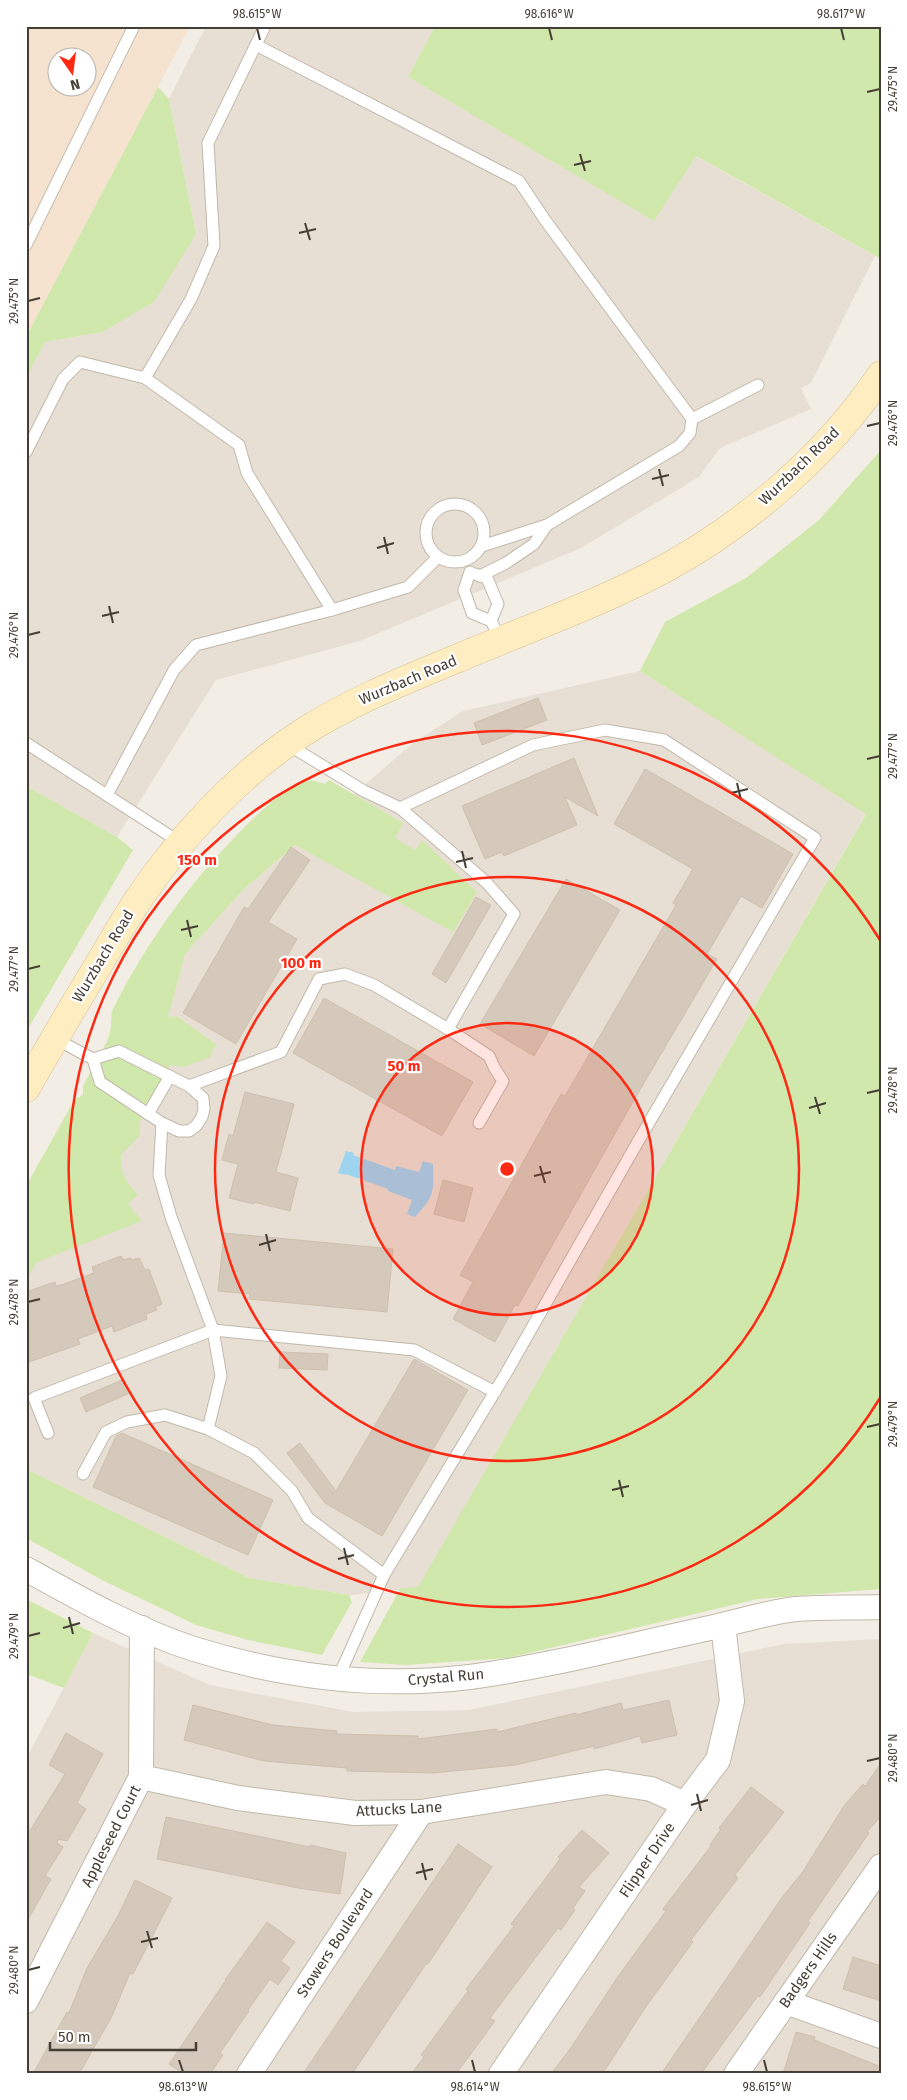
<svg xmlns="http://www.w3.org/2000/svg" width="907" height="2100" font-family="'Fira Sans',sans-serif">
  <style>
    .residential { fill: #e7dfd3 }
    .commercial { fill: #f5e3cf; fill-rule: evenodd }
    .green { fill: #d0e8ac }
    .water { fill: #9fd4f1 }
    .building { fill: #d4c9ba; stroke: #cfc0ad }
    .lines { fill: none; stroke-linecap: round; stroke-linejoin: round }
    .lane-casing { stroke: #c1b8aa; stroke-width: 13 }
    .street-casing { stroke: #c1b8aa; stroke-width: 26 }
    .secondary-casing { stroke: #d4c094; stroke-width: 29 }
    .lane { stroke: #fff; stroke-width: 11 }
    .street { stroke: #fff; stroke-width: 24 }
    .secondary { stroke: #ffedc2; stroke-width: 28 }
    .ticks { fill: none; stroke: #453e34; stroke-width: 2 }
    .ring { fill: none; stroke: #fd2912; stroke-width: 2.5 }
    .labels { text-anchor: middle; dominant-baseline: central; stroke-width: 4.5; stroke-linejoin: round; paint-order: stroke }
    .street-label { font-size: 15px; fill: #453e34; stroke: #fff }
    .centre { fill: #fd2912; stroke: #fff; stroke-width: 2.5 }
    .ring-label { font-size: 15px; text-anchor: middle; font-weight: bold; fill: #fd2912; stroke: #fff; stroke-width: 4.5; stroke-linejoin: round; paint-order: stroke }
    .neatline { fill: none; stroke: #453e34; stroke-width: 2 }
    .ticks-label { font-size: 12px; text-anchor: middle; fill: #453e34 }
  </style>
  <rect width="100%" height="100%" fill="#f3eee5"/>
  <g class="residential">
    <polygon points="206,26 435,26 408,77 653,220 695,156 875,256 811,383 801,388 811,409 720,448 699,477 581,548 360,641 216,680 117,837 26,786 26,378 45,342 102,332 196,234 169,99"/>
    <polygon points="640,671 866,813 418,1588 349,1595 249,1578 26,1469 26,1280 167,1018 185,954 242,891 413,743 463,711"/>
    <polygon points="93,1633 210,1685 354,1712 469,1710 784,1644 881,1639 881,2074 26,2074 26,1759"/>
  </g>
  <path class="commercial" d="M26,26h164l-164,311zM58,58h30v30h-30z"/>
  <g class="green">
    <polygon points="435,26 881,26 881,259 696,156 654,221 408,77"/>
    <polygon points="158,87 169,99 196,234 154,302 102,332 45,342 26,378 26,337"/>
    <polygon points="881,450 881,1589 758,1599 508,1658 405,1665 360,1662 400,1589 418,1587 866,814 640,671 665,622 746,578 819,520"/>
    <path d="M311,780l14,4 4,-4 74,43 -8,15 20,12 7,-10 55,52 -24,40 -158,-87 -53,46 -57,63 -17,63 8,-1 40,28 -6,13 -26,10 -14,-2 -30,56 -1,15 -18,19c0,20 4,25 17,40l-10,9 14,17 -105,41 -11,18v-94l49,-87 8,-4v-9c7,-14 24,-40 27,-54 2,-8 0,-16 3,-23 35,-70 85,-138 142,-192 18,-16 31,-31 56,-37z"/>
    <polygon points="26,786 117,837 133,850 26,1032"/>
    <polygon points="26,1469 249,1578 349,1595 352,1602 322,1655 248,1640 196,1625 102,1580 26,1538"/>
    <polygon points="26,1599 93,1633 64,1688 26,1674"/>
  </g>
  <path class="water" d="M346,1151l8,2 -1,2 42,15 1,-4 23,6 4,-11 10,3c1,29 1,32 -18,53l-8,-3 5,-14 -24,-9v-2l-42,-15 -1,1 -7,-2z"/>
  <g class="building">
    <polygon points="538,698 547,720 482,745 474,723"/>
    <polygon points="574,758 598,816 565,797 577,825 504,856 502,852 485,859 462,806"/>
    <polygon points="645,769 793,854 762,908 741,896 707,954 717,959 631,1105 518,1306 515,1305 495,1342 453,1319 473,1282 460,1275 561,1094 565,1096 676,905 673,903 693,869 614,824"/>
    <polygon points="291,847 310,860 268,922 297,939 236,1044 183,1013 244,907 248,909"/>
    <polygon points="566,879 620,910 534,1056 480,1024"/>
    <polygon points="476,897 491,905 446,983 432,974"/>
    <polygon points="324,998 473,1082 442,1136 293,1053"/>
    <polygon points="245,1092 294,1104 276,1172 298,1178 290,1211 254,1202 254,1204 229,1198 238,1164 222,1160 229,1134 233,1136"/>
    <polygon points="443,1180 473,1188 464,1222 434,1214"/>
    <polygon points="224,1233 393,1249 387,1312 249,1299 250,1294 218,1291"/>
    <polygon points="121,1256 123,1260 131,1258 132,1260 139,1258 145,1270 149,1269 162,1304 155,1307 157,1310 146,1314 147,1319 114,1332 112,1326 78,1339 80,1344 26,1363 26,1292 55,1282 56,1286 64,1284 94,1273 92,1267"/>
    <polygon points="280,1352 328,1354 327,1370 279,1368"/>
    <polygon points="414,1359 468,1390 382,1536 325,1503 287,1453 300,1443 336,1491"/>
    <polygon points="124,1379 130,1393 86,1412 80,1398"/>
    <polygon points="122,1433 273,1500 248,1555 93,1487 116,1436"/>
    <polygon points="669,1700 677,1735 642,1743 640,1736 594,1749 594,1746 516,1765 433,1773 347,1771 347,1768 264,1761 184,1740 193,1705 273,1725 337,1731 337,1734 418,1736 418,1739 497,1729 497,1732 576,1713 576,1715 621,1703 623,1710"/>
    <polygon points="66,1733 103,1754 77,1803 86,1809 67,1841 58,1839 57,1843 63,1847 45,1876 51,1879 26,1923 26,1837 65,1774 49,1765"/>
    <polygon points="881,1763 881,1816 867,1832 869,1833 808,1921 810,1923 760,1997 758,1996 726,2039 701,2074 661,2074 783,1896 802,1873 844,1806 863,1784 865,1786"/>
    <polygon points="751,1787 784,1812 735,1875 738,1878 691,1940 693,1942 647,2005 609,2064 602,2074 551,2074 570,2049 619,1975 666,1911 663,1909 711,1846 710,1845 721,1829 719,1828"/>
    <polygon points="166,1817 310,1847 310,1845 346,1853 340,1894 298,1888 157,1859"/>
    <polygon points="582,1830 609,1853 579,1887 585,1891 573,1908 575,1910 561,1930 558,1928 490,2018 495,2021 456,2074 411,2074 424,2057 421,2055 468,1991 466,1989 514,1926 511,1924 560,1859 558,1857"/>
    <polygon points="458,1844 492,1867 428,1964 426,1964 352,2074 303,2074"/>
    <polygon points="135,1880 172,1898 133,1974 130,1973 111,2018 79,2074 33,2074 67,2012 69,2013 87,1968 118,1916"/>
    <polygon points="267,1922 295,1942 281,1961 290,1968 278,1985 270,1979 248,2010 249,2011 220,2053 223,2055 210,2074 184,2074 169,2064 226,1980 225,1980"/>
    <polygon points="853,1957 881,1966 881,2001 843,1989"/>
    <polygon points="796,2032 815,2037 814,2040 881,2067 881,2074 783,2074"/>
  </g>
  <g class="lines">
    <defs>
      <g id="lane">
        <polyline points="256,45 519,181 545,220 692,419 690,433 679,446 547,525 482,546"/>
        <polyline points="26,245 134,26"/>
        <polyline points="145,378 239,445 247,473 332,610"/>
        <polyline points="692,419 758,385"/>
        <polyline points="26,452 63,379 80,362 145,378 191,299 214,246 208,143 265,26"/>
        <circle cx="455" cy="533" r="29"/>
        <polyline points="470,572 464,590 472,613 491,621 501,640"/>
        <polyline points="475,574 487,578 498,604 491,621"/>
        <polyline points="480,576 506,563 534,544 547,525"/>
        <polyline points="26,743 181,843"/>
        <polyline points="107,795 174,670 196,645 332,610 408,587 438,557"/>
        <polyline points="448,1029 489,1056 495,1069 503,1081 479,1123"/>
        <polyline points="54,1038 93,1059 119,1051 189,1086 203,1098 204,1109 202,1117 196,1126 189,1131 179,1131 162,1123 100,1082 93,1059"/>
        <polyline points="189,1086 281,1052 319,979 345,974 374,985 448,1029 514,914 486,882 400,808 364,791 287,744"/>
        <polyline points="148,1114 170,1076"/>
        <polyline points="162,1123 159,1175 171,1217 213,1330 221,1376 208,1429 254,1453 292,1491 308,1518 384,1575 338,1678"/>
        <polyline points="48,1433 34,1398 213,1330 414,1350 495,1392"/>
        <polyline points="83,1474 106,1432 127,1422 165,1415 208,1429"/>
        <polyline points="384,1575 505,1375 636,1145 815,838 664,740 605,730 533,745 400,808"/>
      </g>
      <g id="street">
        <path d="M26,1569c54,30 109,61 168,80 89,28 184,39 276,28 81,-11 160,-32 240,-49 28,-6 58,-16 86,-19 28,-2 57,-1 85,-2"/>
        <polyline points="141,1777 238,1798 355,1813 421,1812 606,1782 651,1789 685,1804"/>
        <polyline points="26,2001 141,1777 142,1628"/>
        <polyline points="786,2002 881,2036"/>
        <polyline points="249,2074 421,1812"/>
        <polyline points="501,2074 685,1804 718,1760 732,1701 723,1625"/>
        <polyline points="736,2074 881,1866"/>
      </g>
      <path id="secondary" d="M26,1088c23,-40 46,-80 70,-119 14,-23 27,-47 42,-69 42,-63 101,-126 164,-167 51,-33 106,-54 161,-77 67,-28 137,-53 201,-87 83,-45 164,-115 217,-194"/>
    </defs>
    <use href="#lane" class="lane-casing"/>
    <use href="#street" class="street-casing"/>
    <use href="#secondary" class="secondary-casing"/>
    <use href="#lane" class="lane"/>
    <use href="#street" class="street"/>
    <use href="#secondary" class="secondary"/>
  </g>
  <path class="ticks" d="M257,28l3,12M549,28l3,12M841,28l3,12M867,92l13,-3M580,154l5,17M574,165l17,-4M305,223l5,17M299,233l17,-4M28,301l12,-3M867,426l13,-3M659,469l4,17M652,479l17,-4M384,537l4,17M377,548l17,-5M109,606l4,17M102,616l17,-4M28,635l12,-3M867,759l13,-3M737,783l4,17M731,793l17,-4M462,851l4,17M456,862l17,-4M187,920l4,17M181,930l17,-4M28,969l12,-3M867,1093l13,-3M815,1097l5,17M809,1108l17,-5M540,1166l5,17M534,1176l17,-4M266,1234l4,17M259,1245l17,-5M28,1302l12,-3M867,1427l13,-3M619,1480l4,17M612,1490l17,-4M344,1548l4,17M338,1559l16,-4M69,1617l4,17M63,1628l17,-5M28,1636l12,-3M867,1761l13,-3M697,1794l4,17M691,1805l17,-5M422,1863l4,17M416,1873l17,-4M147,1931l5,17M141,1942l17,-4M28,1970l12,-3M179,2060l4,12M472,2060l3,12M764,2060l3,12"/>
  <circle cx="507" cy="1169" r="146" fill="#fd2912" fill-opacity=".12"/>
  <g class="ring">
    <circle cx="507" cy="1169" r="146"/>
    <circle cx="507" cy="1169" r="292"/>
    <path d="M880 1398A438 438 0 1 1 880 940"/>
  </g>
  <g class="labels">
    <g class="street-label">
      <text transform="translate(799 466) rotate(-44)">Wurzbach Road</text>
      <text transform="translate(408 680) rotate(-23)">Wurzbach Road</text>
      <text transform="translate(103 956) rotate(-59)">Wurzbach Road</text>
      <text transform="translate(446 1677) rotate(-5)">Crystal Run</text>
      <text transform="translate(399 1809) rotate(-3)">Attucks Lane</text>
      <text transform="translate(111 1836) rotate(-63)">Appleseed Court</text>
      <text transform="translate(647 1860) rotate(-56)">Flipper Drive</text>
      <text transform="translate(335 1943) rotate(-57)">Stowers Boulevard</text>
      <text transform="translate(808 1970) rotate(-55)">Badgers Hills</text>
    </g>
  </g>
  <circle cx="507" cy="1169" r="8" class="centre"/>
  <g class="ring-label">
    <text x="197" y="865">150 m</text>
    <text x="301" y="968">100 m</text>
    <text x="404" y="1071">50 m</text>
  </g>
  <rect width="907" height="2100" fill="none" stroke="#ffffff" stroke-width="55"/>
  <g transform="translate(72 72) rotate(166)"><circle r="24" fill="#ffffff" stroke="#b5b2ae"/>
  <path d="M0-4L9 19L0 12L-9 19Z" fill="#fd2912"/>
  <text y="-8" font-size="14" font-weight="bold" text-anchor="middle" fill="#453e34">N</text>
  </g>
  <path d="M50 2042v8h146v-8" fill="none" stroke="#453e34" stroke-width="2.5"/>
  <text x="58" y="2042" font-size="15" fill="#453e34" stroke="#ffffff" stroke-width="4" paint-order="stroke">50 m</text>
  <rect x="28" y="28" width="852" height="2044" class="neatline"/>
  <g class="ticks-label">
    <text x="257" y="18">98.615°W</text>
    <text x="549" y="18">98.616°W</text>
    <text x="841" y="18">98.617°W</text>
    <text transform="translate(893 89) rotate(-90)" y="4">29.475°N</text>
    <text transform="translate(14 301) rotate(-90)" y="4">29.475°N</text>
    <text transform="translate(893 423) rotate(-90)" y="4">29.476°N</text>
    <text transform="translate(14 635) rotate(-90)" y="4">29.476°N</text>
    <text transform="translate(893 756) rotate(-90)" y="4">29.477°N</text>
    <text transform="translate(14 969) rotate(-90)" y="4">29.477°N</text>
    <text transform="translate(893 1090) rotate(-90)" y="4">29.478°N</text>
    <text transform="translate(14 1302) rotate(-90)" y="4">29.478°N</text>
    <text transform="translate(893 1424) rotate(-90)" y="4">29.479°N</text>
    <text transform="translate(14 1636) rotate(-90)" y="4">29.479°N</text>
    <text transform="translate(893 1758) rotate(-90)" y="4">29.480°N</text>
    <text transform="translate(14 1970) rotate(-90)" y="4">29.480°N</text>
    <text x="183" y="2091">98.613°W</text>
    <text x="475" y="2091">98.614°W</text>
    <text x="767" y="2091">98.615°W</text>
  </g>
</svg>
